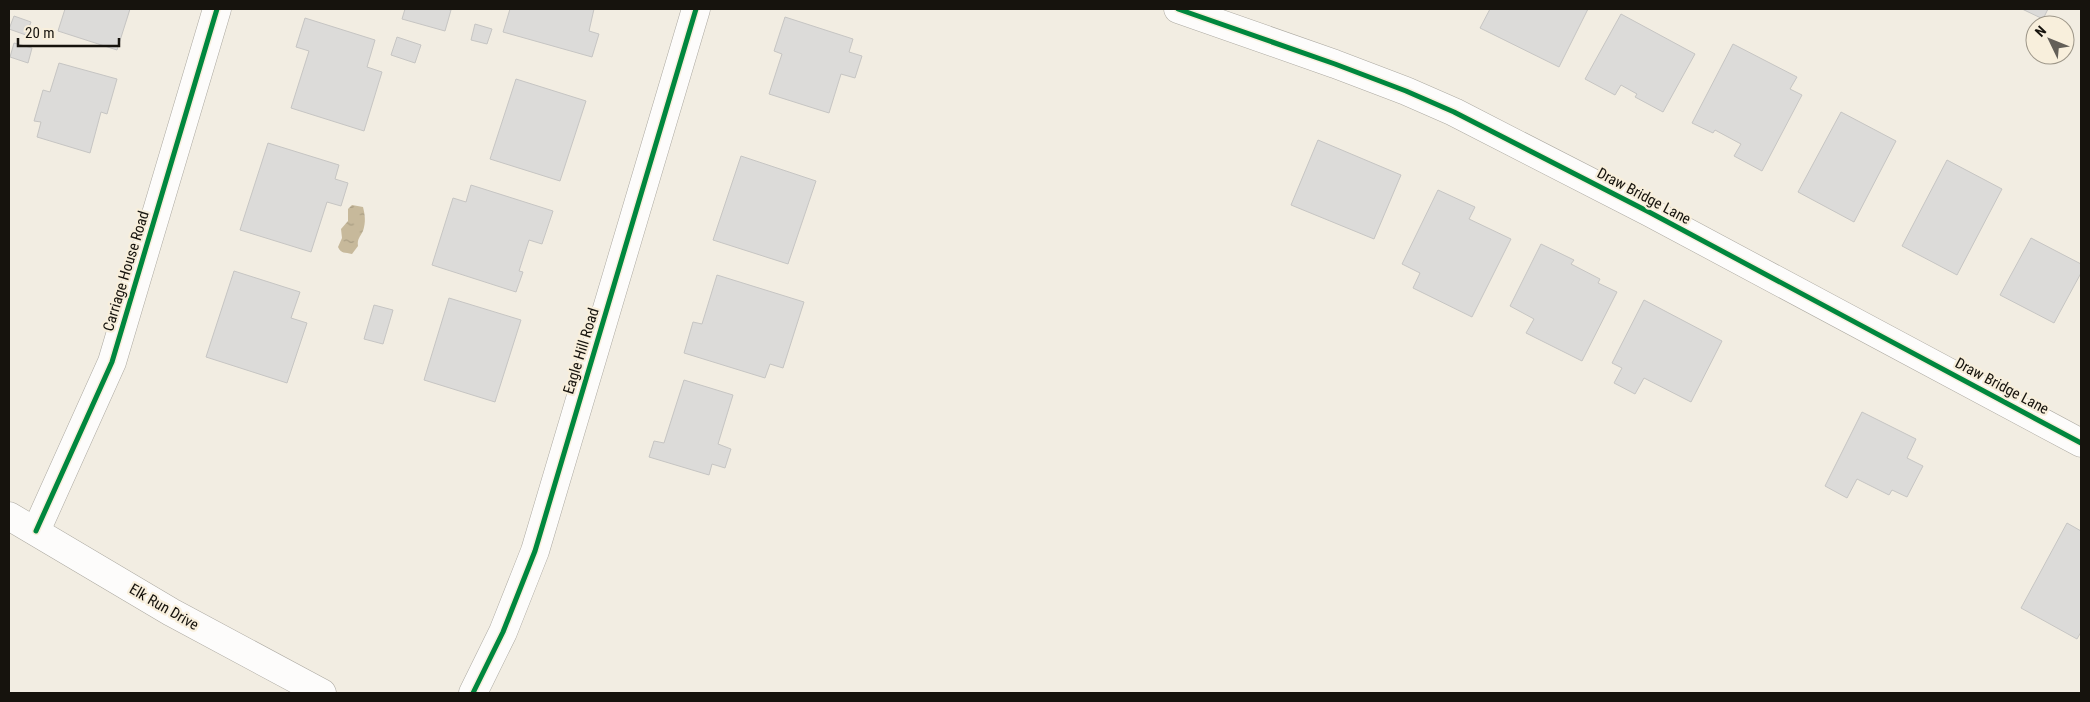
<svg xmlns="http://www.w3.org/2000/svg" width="2090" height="702" font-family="'Roboto Condensed',sans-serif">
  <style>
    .water { fill: url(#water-ripples) }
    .building { fill: #dcdbd9; stroke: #c6c5c3 }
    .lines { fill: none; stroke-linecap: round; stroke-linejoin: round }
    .street-casing { stroke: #aca9a1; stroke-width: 29 }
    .street { stroke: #fdfcfb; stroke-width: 28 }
    .cycleway-casing { stroke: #f8efdc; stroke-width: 8 }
    .cycleway { stroke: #00873e; stroke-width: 5 }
    .labels { text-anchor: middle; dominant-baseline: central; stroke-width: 4.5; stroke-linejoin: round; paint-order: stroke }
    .street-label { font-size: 15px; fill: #16130d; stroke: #f8efdc }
  </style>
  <defs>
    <pattern id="water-ripples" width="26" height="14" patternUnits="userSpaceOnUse" patternTransform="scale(1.25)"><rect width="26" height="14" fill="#c7b99b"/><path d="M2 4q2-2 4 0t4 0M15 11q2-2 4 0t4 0" fill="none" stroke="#aa9e84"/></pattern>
  </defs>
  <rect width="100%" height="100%" fill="#f2ede2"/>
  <path class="water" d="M352,205l11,2c2,8 3,15 0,24 -3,6 -6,8 -5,15l-6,8c-7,-2 -11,0 -14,-7l4,-9 -1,-9 7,-8v-12z"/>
  <g class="building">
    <polygon points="65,9 130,9 117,50 58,31"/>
    <polygon points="405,9 447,9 451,10 445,31 402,19"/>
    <polygon points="510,9 594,9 589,31 599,34 592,57 503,32"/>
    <polygon points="1490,9 1588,9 1559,67 1480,28"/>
    <polygon points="2022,9 2048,9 2043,19"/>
    <polygon points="1621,14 1695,54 1663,112 1635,97 1637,94 1621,85 1615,95 1585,79"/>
    <polygon points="14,16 31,22 26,35 9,29"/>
    <polygon points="785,17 853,39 849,52 862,56 855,78 841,74 829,113 769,94 782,54 774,51"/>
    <polygon points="305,18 375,40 367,67 382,72 364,131 291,108 309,51 296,47"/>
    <polygon points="475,24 492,29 487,44 471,40"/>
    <polygon points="397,37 421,45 415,63 391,55"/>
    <polygon points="14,43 32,48 28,63 10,57"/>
    <polygon points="1733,44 1797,77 1790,89 1802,95 1762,171 1734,156 1741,144 1715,130 1713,133 1692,123"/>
    <polygon points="59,63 117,79 107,114 101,112 90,153 37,137 41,122 34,121 43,90 50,92"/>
    <polygon points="516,79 586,101 560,181 490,159"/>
    <polygon points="1841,112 1896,141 1854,222 1798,192"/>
    <polygon points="1318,140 1401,175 1374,239 1291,205"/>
    <polygon points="268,143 339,165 335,179 348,183 341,206 327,202 311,252 240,230"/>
    <polygon points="741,156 816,181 788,264 713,240"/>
    <polygon points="1947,160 2002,189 1957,275 1902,246"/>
    <polygon points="471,185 553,211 542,244 529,240 519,271 523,272 516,292 432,265 453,198 466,202"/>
    <polygon points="1438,190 1475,207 1469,219 1511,239 1472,317 1413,288 1420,273 1402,264"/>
    <polygon points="2031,238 2081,264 2081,273 2054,323 2000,295"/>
    <polygon points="1541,244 1574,260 1571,264 1600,279 1598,283 1617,292 1582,361 1526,333 1534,319 1510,306"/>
    <polygon points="234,271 300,292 291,318 307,323 287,383 206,357"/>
    <polygon points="717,275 804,302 783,368 770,364 765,378 684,353 693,322 702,324"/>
    <polygon points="449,298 521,320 495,402 424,380"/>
    <polygon points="1644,300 1722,341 1691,402 1644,378 1635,394 1614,383 1622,368 1612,363"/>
    <polygon points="374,305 393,310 383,344 364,339"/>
    <polygon points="684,380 733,395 718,444 731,449 725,468 712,464 709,475 649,457 654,441 664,443"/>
    <polygon points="1862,412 1916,439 1907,458 1923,466 1907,497 1892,490 1889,495 1857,479 1847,498 1825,486"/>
    <polygon points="2067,523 2081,531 2081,632 2077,639 2021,608"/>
  </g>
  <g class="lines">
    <defs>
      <g id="street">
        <polyline points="1178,9 1335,64 1406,91 1454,112 1649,212 2081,443"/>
        <polyline points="9,516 171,612 322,693"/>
        <polyline points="36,531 112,362 217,9"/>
        <polyline points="473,693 503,632 535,551 696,9"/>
      </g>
    </defs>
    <use href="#street" class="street-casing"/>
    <use href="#street" class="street"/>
    <defs>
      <g id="cycleway">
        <polyline points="1178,9 1335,64 1406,91 1454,112 1649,212 2081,443"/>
        <polyline points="36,531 112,362 217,9"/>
        <polyline points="473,693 503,632 535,551 696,9"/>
      </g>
    </defs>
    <use href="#cycleway" class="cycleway-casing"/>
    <use href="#cycleway" class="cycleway"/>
  </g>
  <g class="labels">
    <g class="street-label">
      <text transform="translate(1644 196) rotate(28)">Draw Bridge Lane</text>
      <text transform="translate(126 271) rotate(-73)">Carriage House Road</text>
      <text transform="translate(581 351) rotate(-73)">Eagle Hill Road</text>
      <text transform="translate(2002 386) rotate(28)">Draw Bridge Lane</text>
      <text transform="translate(164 607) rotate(30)">Elk Run Drive</text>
    </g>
  </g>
  <rect width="2090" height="702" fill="none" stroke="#16130d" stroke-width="20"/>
  <g transform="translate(2050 40) rotate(313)"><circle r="24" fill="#f8efdc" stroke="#9e9789"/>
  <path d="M0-4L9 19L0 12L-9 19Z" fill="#635f58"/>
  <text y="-8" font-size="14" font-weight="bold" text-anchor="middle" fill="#16130d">N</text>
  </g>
  <path d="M18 38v8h101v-8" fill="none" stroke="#16130d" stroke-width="2.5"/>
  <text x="25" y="38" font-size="15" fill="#16130d" stroke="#f8efdc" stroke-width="4" paint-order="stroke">20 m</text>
</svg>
